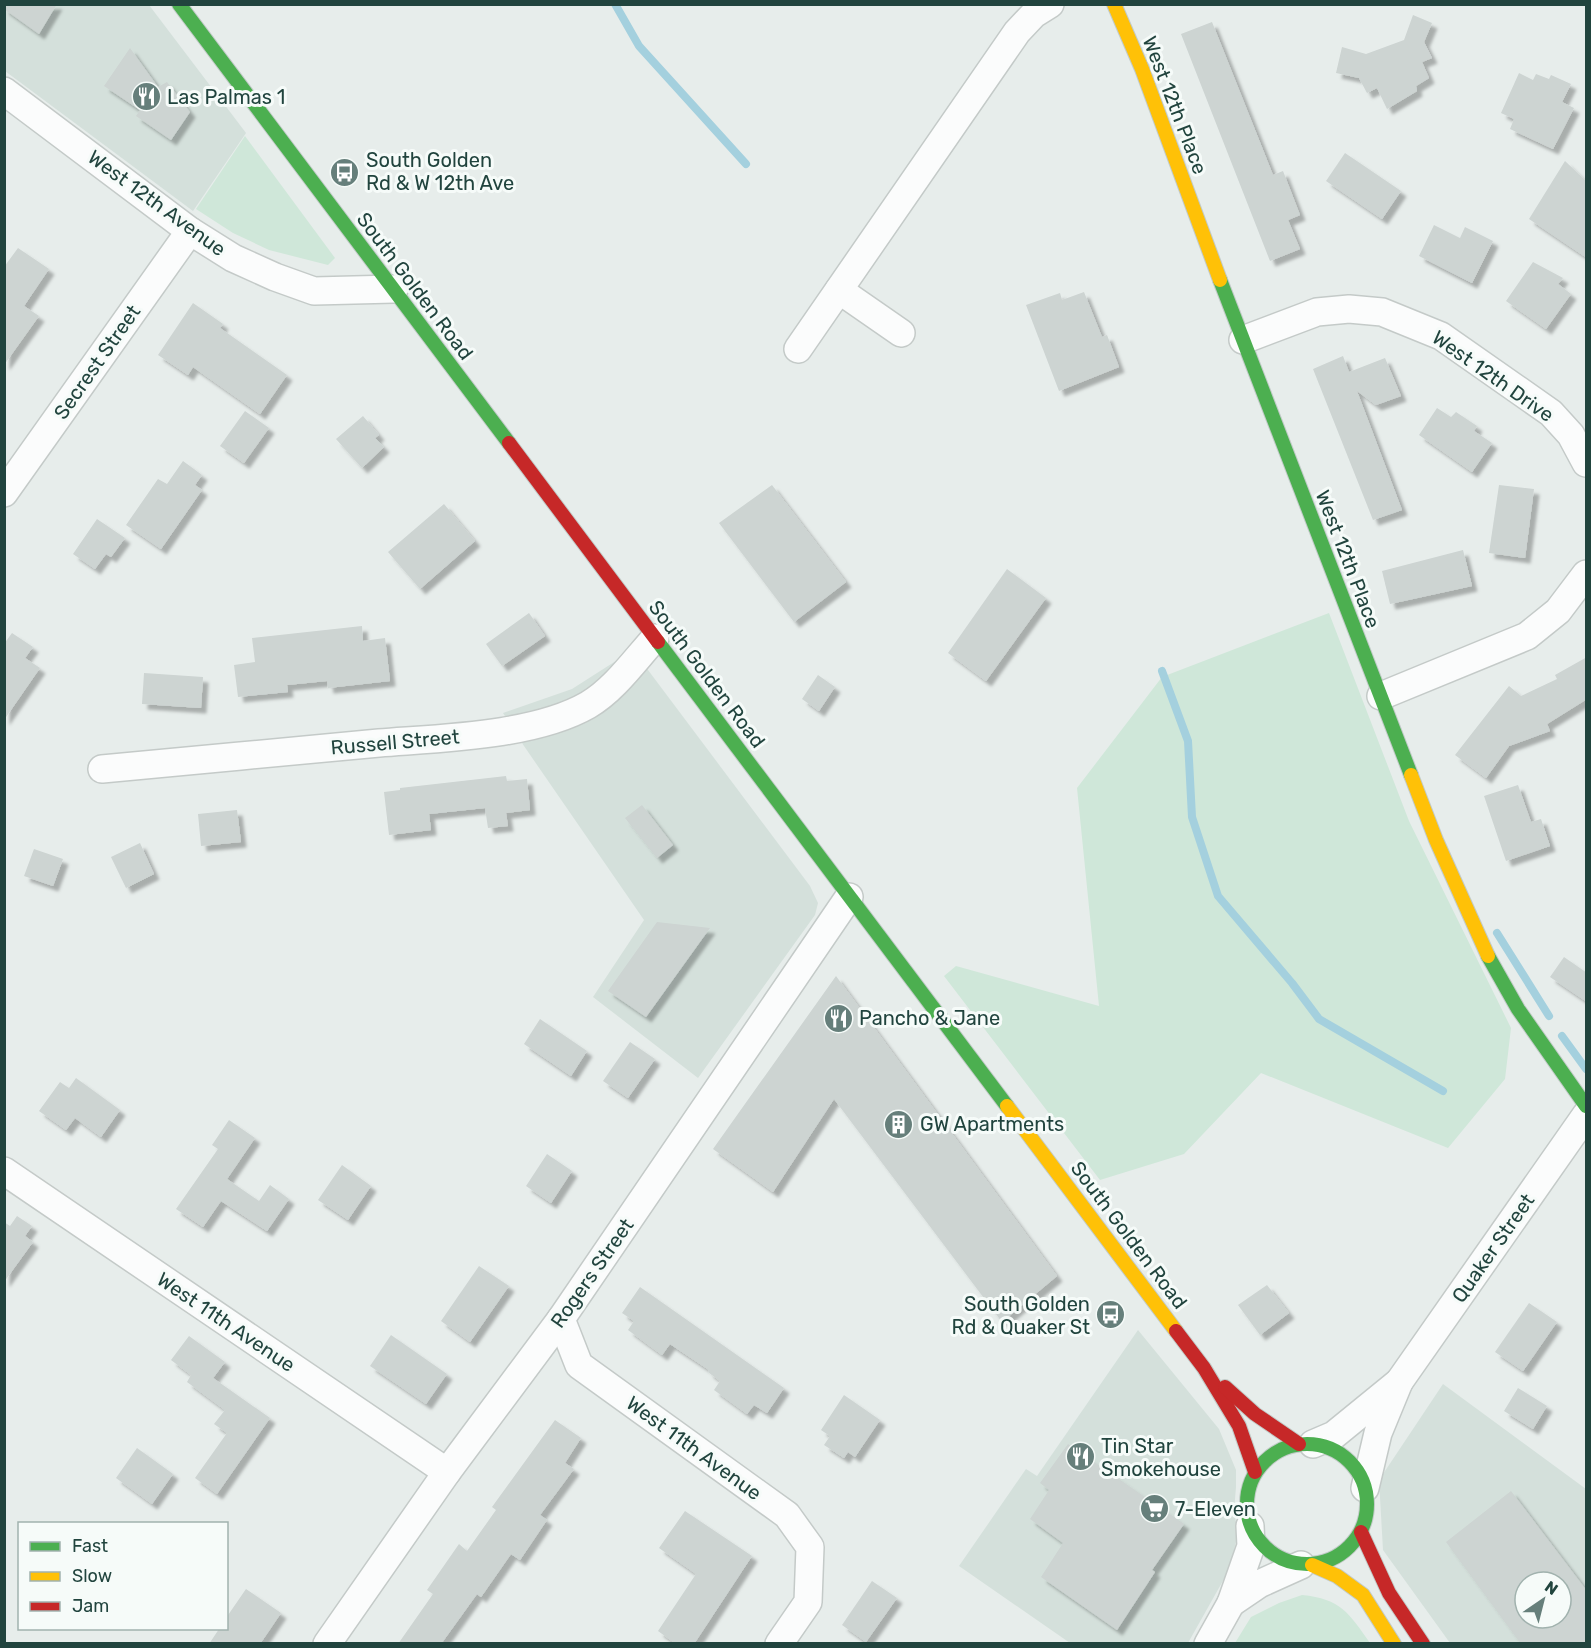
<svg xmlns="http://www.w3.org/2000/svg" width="1591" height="1648" font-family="Rubik,sans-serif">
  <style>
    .built { fill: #d4e0db; fill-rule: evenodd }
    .green { fill: #cfe7d9 }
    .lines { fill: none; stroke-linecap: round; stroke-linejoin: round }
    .stream { stroke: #a4d0de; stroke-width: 8 }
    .building { fill: #cdd4d2; fill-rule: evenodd; filter: url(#shadow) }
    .street-casing { stroke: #c4cac8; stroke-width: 30 }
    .fast-casing { stroke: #c2cbc8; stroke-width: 16 }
    .slow-casing { stroke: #c2cbc8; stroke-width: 16 }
    .jam-casing { stroke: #c2cbc8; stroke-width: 16 }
    .street { stroke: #fbfcfc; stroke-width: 27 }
    .fast { stroke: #4caf50; stroke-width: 14 }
    .slow { stroke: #ffc107; stroke-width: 14 }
    .jam { stroke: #c62828; stroke-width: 14 }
    .labels { text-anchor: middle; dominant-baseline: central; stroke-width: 6; stroke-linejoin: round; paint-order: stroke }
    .poi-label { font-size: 20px; fill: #21443e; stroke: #f6fbf9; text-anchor: start }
    .street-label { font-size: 20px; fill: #21443e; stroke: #f6fbf9 }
  </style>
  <defs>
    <filter id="shadow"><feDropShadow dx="5.5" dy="5.5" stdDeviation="1.5" flood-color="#0004"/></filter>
  </defs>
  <rect width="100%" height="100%" fill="#e7edeb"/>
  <g class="built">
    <polygon points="4,5 149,5 246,133 193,211 5,71"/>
    <polygon points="633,650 810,886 818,903 815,915 698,1078 593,997 644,920 524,746 503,713 572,689"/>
    <polygon points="1138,1330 1219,1429 1236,1470 1236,1487 1234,1511 1238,1534 1229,1570 1188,1643 1070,1643 959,1566 1026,1469 1037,1476"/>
    <path d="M1443,1384l143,105v154h-136l-67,-93 -4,-70zM1525,1582h36v36h-36z"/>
  </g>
  <g class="green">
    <polygon points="245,136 335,258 328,265 269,250 233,233 196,209"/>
    <polygon points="1329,613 1409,821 1511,1028 1505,1079 1448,1148 1261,1073 1184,1154 1100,1180 944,976 956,966 1099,1006 1077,788 1162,677"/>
    <path d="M1302,1595c39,4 47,18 68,48h-135l16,-26 28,-14z"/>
  </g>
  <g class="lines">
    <g class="stream">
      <polyline points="615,4 639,46 746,164"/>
      <polyline points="1162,671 1188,741 1192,817 1218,896 1292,983 1319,1019 1443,1091"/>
      <polyline points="1497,933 1549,1016"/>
      <polyline points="1562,1036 1586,1069"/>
    </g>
  </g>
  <g class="building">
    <polygon points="4,4 57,4 39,34 4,9"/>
    <polygon points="1413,15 1432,23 1424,42 1432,58 1422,62 1429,78 1416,86 1417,91 1387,109 1377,88 1367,93 1359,78 1336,73 1342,47 1366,54 1404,40"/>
    <polygon points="1212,22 1273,175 1283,171 1300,215 1288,220 1300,249 1270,261 1181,34"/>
    <polygon points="130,48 158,87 167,82 190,112 171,140 136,116 140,110 104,86"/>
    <polygon points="1519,73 1533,80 1536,74 1549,79 1551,75 1571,84 1562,102 1574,108 1553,149 1510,129 1514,119 1501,113"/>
    <polygon points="1345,153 1401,191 1382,219 1326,181"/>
    <polygon points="1565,161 1587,182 1587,258 1529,219"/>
    <polygon points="1434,225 1460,238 1465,227 1493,241 1472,283 1419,256"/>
    <polygon points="18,248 49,269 24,306 39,316 4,365 4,267"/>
    <polygon points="1533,262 1563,278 1558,284 1571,294 1546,329 1506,301"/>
    <polygon points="1084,292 1102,337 1107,335 1119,367 1059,391 1026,305 1060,293 1062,300"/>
    <polygon points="193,303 223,324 220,328 287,375 260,414 193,367 188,375 158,355"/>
    <polygon points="1343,356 1349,372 1385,358 1401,396 1376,405 1357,391 1402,510 1373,520 1313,369"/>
    <polygon points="1437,408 1451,417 1456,412 1477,426 1474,431 1492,443 1472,472 1419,435"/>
    <polygon points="245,411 269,428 244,463 220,446"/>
    <polygon points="363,416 379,435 375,438 384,447 362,468 336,439"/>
    <polygon points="183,461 202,475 195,485 202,490 161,549 126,525 158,479 167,484"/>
    <polygon points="772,485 846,582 794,622 719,523"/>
    <polygon points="1499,485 1534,489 1525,558 1489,553"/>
    <polygon points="444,504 475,541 420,589 388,552"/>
    <polygon points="97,519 125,538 111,557 106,554 95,569 73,554"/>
    <polygon points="1463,550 1472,586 1390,604 1382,571"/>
    <polygon points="1007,569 1046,598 986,681 948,653"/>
    <polygon points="529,613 545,636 502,666 486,644"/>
    <polygon points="362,626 363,641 385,638 390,681 328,688 327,681 287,685 288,692 238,697 234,665 255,662 252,638"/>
    <polygon points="12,633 33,647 25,658 40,668 4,720 4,644"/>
    <polygon points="1587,657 1587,699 1547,724 1550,731 1509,746 1486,778 1455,755 1509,686 1521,696 1557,679 1555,675"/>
    <polygon points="144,673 203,677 201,708 142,704"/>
    <polygon points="818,675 835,687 819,711 802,699"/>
    <polygon points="506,776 507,781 527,779 530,810 506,813 508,826 488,828 485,808 429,814 431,830 389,835 384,792 400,790 400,788"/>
    <polygon points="1518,785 1531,822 1541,819 1550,846 1506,861 1484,796"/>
    <polygon points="642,805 673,845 657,858 625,818"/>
    <polygon points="237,810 241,842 201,846 198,814"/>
    <polygon points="140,843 154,874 126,888 111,857"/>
    <polygon points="34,849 63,859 53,886 24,876"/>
    <polygon points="657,922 710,928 646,1017 608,991"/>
    <polygon points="1564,957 1587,973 1587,1002 1550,977"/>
    <polygon points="836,976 1057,1276 1002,1322 834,1099 773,1192 713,1149"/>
    <polygon points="540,1019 587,1051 571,1076 524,1044"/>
    <polygon points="630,1042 655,1059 628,1098 603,1081"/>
    <polygon points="76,1078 120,1110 101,1137 75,1118 66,1130 39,1111 60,1082 69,1088"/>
    <polygon points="229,1120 255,1138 227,1179 259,1201 270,1185 289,1199 267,1231 221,1201 203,1227 176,1209 218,1149 212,1145"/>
    <polygon points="547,1154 572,1171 551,1203 526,1186"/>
    <polygon points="342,1165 371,1186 348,1220 318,1200"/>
    <polygon points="17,1216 32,1226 25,1236 33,1242 4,1282 4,1222 10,1226"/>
    <polygon points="479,1266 509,1286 470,1342 441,1321"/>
    <polygon points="1267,1285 1289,1313 1260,1335 1238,1305"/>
    <polygon points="640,1287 784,1388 767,1413 754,1405 747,1414 714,1390 720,1381 708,1372 709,1370 670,1344 662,1355 628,1330 634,1321 622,1313"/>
    <polygon points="1529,1303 1557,1322 1523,1371 1495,1352"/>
    <polygon points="391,1335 447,1374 426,1404 370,1366"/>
    <polygon points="189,1336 225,1362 213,1378 270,1418 217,1494 195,1478 227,1433 214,1424 225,1410 187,1382 191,1375 171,1360"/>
    <polygon points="1518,1388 1547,1406 1533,1429 1504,1411"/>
    <polygon points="844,1395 880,1420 855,1457 848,1452 844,1458 824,1445 830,1436 821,1430"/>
    <polygon points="555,1420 581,1438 565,1463 574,1469 540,1515 547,1520 520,1560 511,1554 481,1597 477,1594 441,1644 398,1644 433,1594 427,1590 459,1544 467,1551 496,1510 492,1507"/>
    <polygon points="1068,1444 1184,1524 1152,1570 1155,1572 1117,1630 1041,1577 1063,1543 1030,1519 1049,1490 1040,1483"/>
    <polygon points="137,1448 173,1474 152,1504 116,1478"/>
    <path d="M1511,1491l76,100v53h-66l-75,-102zM1525,1582h36v36h-36z"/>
    <polygon points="685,1511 752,1556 694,1644 676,1644 658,1631 696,1574 659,1548"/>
    <polygon points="872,1581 897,1598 866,1642 842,1625"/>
    <polygon points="246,1589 281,1613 260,1644 209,1644 219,1629 226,1629 226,1618"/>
  </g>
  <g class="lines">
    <defs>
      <g id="street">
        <polyline points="4,91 190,231 233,258 275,277 314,291 394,289"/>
        <polyline points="839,290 901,333"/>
        <polyline points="1243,340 1317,312 1349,309 1382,312 1441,336 1551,413 1571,435 1586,463"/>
        <polyline points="798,349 1017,32 1034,14 1050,4"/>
        <polyline points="4,493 190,231"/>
        <polyline points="1381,696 1527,636 1558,611 1586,574"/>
        <path d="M102,769c92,-9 185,-17 277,-26 62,-5 155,-7 209,-38 26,-15 47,-45 67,-67"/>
        <polyline points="4,1171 447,1472"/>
        <polyline points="561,1319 579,1365 787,1515 810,1547 808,1602 779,1644"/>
        <polyline points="1399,1382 1586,1115"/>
        <polyline points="1313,1444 1334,1435 1399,1382 1378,1433 1365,1488"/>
        <polyline points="1250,1526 1251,1546 1231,1603 1259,1584 1301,1565"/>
        <polyline points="327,1644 447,1472 561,1319 849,897"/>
        <polyline points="1208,1644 1231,1603"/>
      </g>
      <g id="fast">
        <polyline points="179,4 509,443"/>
        <polyline points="1220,280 1411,775"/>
        <polyline points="658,642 1007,1106"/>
        <polyline points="1488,956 1518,1009 1586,1106"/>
        <circle cx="1307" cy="1504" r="60"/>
      </g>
      <g id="slow">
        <polyline points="1114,4 1142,69 1220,280"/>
        <polyline points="1411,775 1436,840 1488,956"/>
        <polyline points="1007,1106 1176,1331"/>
        <polyline points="1312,1565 1337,1576 1363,1595 1394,1644"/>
      </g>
      <g id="jam">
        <polyline points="509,443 658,642"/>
        <polyline points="1176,1331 1204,1368 1239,1426 1255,1472"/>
        <polyline points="1225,1387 1255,1414 1299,1444"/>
        <polyline points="1361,1532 1389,1593 1423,1644"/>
      </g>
    </defs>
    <use href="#street" class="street-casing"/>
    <use href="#fast" class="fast-casing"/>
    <use href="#slow" class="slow-casing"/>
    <use href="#jam" class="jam-casing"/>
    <use href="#street" class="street"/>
    <use href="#fast" class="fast"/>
    <use href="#slow" class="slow"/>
    <use href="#jam" class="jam"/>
  </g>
  <defs>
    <symbol id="restaurant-disc" viewBox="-11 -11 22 22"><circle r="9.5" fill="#667f7b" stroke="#f6fbf9"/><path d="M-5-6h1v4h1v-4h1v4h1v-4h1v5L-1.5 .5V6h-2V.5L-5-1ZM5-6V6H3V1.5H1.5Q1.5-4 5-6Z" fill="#fff"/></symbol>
    <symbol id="bus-disc" viewBox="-11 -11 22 22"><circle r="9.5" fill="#667f7b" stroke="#f6fbf9"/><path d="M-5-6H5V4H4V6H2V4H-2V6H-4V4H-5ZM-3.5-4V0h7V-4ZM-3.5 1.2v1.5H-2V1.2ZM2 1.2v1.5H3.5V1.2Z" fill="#fff"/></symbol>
    <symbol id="building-disc" viewBox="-11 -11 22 22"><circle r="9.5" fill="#667f7b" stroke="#f6fbf9"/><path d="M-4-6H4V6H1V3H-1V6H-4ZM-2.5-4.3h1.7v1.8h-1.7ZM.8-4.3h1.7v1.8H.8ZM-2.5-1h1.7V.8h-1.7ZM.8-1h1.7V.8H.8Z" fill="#fff"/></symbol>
    <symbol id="supermarket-disc" viewBox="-11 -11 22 22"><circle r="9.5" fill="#667f7b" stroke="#f6fbf9"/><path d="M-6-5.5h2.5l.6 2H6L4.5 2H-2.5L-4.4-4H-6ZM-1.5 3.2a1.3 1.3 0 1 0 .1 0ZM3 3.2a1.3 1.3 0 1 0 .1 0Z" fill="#fff"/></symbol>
  </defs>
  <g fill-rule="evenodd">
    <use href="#restaurant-disc" x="130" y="80" width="33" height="33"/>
    <use href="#bus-disc" x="328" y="156" width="33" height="33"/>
    <use href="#restaurant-disc" x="822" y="1002" width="33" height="33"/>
    <use href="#building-disc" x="882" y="1108" width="33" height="33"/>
    <use href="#bus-disc" x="1094" y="1298" width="33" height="33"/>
    <use href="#restaurant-disc" x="1064" y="1440" width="33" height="33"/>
    <use href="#supermarket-disc" x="1138" y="1492" width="33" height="33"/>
  </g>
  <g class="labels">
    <g class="poi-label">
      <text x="167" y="97">Las Palmas 1</text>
      <text x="366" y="160">South Golden<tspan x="366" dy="23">Rd &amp; W 12th Ave</tspan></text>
      <text x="859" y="1018">Pancho &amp; Jane</text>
      <text x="920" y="1124">GW Apartments</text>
      <text x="1090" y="1304" text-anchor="end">South Golden<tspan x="1090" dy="23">Rd &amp; Quaker St</tspan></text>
      <text x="1101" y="1446">Tin Star<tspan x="1101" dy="23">Smokehouse</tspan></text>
      <text x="1175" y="1509">7-Eleven</text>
    </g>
    <g class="street-label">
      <text transform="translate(1175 105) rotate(69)">West 12th Place</text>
      <text transform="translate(157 203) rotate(36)">West 12th Avenue</text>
      <text transform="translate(415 286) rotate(53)">South Golden Road</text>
      <text transform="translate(97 362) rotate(-55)">Secrest Street</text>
      <text transform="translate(1493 376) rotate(35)">West 12th Drive</text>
      <text transform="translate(1348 559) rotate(69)">West 12th Place</text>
      <text transform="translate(707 674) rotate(53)">South Golden Road</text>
      <text transform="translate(395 742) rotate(-5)">Russell Street</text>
      <text transform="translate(1129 1235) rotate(53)">South Golden Road</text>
      <text transform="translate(1493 1248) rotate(-55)">Quaker Street</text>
      <text transform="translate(592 1273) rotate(-55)">Rogers Street</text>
      <text transform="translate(226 1322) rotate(34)">West 11th Avenue</text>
      <text transform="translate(694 1448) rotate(36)">West 11th Avenue</text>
    </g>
  </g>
  <rect width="1591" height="1648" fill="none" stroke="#21443e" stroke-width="12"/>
  <rect x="18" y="1522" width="210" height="108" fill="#f6fbf9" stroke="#a1b2ae" stroke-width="1.5"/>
  <rect x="30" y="1542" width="30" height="9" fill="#4caf50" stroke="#a1b2ae" stroke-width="1.5"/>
  <text x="72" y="1552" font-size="18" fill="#21443e">Fast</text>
  <rect x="30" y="1572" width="30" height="9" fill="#ffc107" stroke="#a1b2ae" stroke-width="1.5"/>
  <text x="72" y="1582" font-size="18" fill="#21443e">Slow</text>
  <rect x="30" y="1602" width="30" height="9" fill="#c62828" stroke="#a1b2ae" stroke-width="1.5"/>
  <text x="72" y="1612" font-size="18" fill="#21443e">Jam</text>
  <g transform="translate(1543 1600) rotate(35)"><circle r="28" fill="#f6fbf9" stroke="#a1b2ae" stroke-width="1.5"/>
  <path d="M0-4.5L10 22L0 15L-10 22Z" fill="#667f7b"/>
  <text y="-9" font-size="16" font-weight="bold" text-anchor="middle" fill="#21443e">N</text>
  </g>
</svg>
